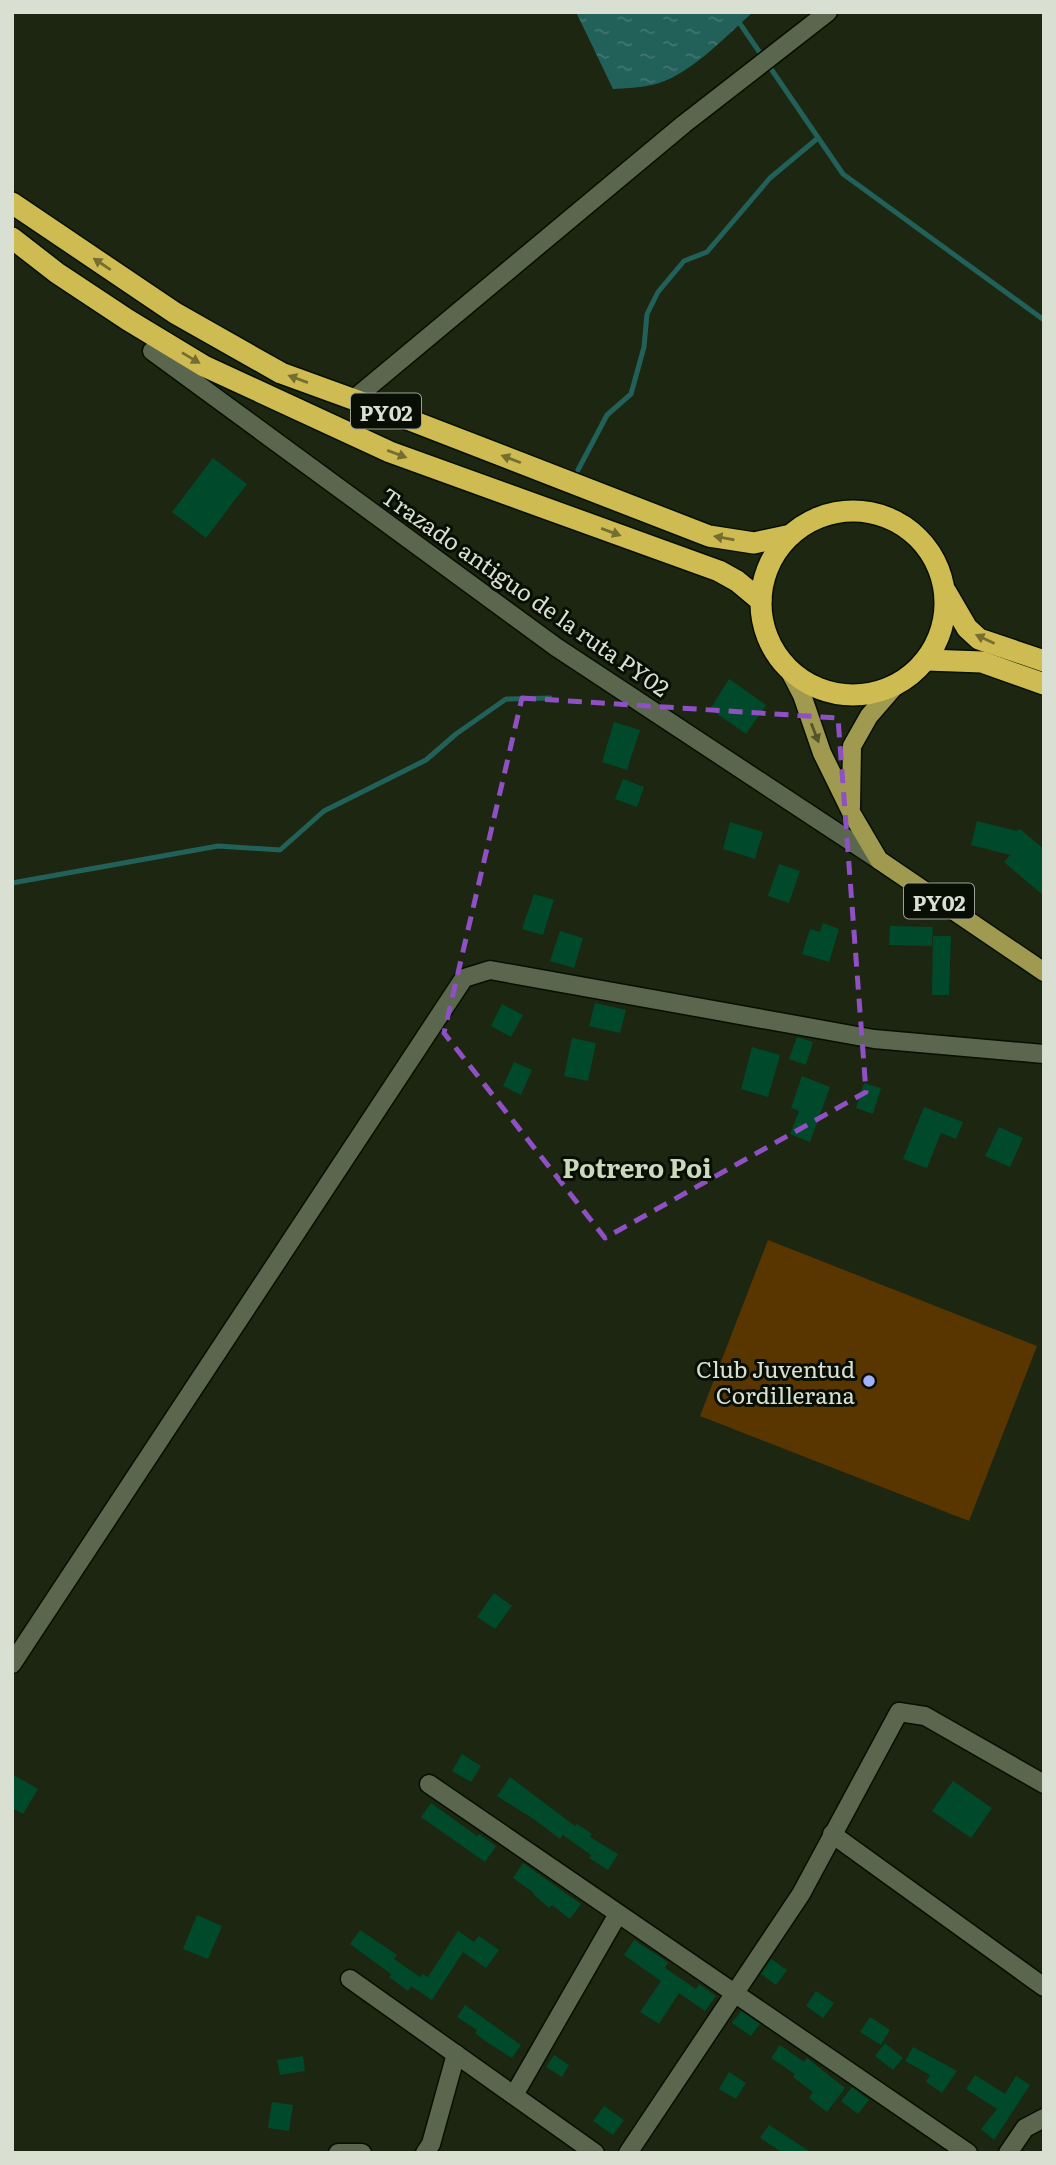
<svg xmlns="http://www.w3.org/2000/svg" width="1056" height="2165" font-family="Literata,serif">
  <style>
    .park { fill: #593600 }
    .water { fill: url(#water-ripples) }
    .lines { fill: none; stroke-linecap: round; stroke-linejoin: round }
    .stream { stroke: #22605a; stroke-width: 5 }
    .building { fill: #004a2b }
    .street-casing { stroke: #070f00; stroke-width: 21 }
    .primary-casing { stroke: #070f00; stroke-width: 21 }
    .highway-casing { stroke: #070f00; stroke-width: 24 }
    .street { stroke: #5a664d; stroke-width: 18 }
    .primary { stroke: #a09a51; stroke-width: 18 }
    .highway { stroke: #cebc53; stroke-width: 21 }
    .oneway { fill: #756e30 }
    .oneway2 { fill: #54542b }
    .marked { fill: none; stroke: #8e50c3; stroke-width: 5; stroke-dasharray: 14 9; stroke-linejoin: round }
    .poi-dot { fill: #a2b2fd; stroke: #090e05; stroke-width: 2.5 }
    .labels { text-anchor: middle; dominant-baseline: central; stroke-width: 6; stroke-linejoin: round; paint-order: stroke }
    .shield { fill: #090e05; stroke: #9ba194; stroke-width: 2 }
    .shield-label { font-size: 21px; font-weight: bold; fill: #d9e0d2 }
    .street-label { font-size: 23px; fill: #d9e0d2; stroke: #090e05 }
    .poi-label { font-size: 23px; fill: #d9e0d2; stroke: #090e05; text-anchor: end }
    .quarter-label { font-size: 26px; font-weight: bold; fill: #cad8bb; stroke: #090e05 }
  </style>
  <defs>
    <pattern id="water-ripples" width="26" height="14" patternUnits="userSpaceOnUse" patternTransform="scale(1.75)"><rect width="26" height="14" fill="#22605a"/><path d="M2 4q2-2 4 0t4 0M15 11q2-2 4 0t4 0" fill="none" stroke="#427671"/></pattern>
  </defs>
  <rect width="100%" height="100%" fill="#1c2610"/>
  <polygon class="park" points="768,1240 1037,1346 969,1521 700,1416"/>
  <path class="water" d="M576,12h177c-27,24 -66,66 -101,73 -13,3 -26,3 -39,4z"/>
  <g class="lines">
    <g class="stream">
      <polyline points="732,12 843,174 1044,320"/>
      <polyline points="578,470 607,415 631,394 644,347 647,314 658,292 684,261 707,252 770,178 818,138"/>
      <polyline points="12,883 218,846 280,850 324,811 426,760 456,734 506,699 550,698"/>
    </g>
  </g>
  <g class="building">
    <polygon points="213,458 247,484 206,538 172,512"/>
    <polygon points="729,679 766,705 746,734 710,709"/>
    <polygon points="614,722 640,730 627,770 602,762"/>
    <polygon points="623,779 644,787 637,807 615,799"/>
    <polygon points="977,821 1017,831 1020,829 1044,849 1044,896 1004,862 1010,855 971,845"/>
    <polygon points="730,822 763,832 755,859 723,849"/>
    <polygon points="779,864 800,871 789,903 768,896"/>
    <polygon points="534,894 554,900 543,935 522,929"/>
    <polygon points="823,923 839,929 829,962 802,954 810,929 820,932"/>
    <polygon points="890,926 933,927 932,946 889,945"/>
    <polygon points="560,931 583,938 574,968 550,961"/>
    <polygon points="933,936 951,936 949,995 932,995"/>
    <polygon points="595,1003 626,1010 620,1033 589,1026"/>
    <polygon points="502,1004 523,1015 511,1037 491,1026"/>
    <polygon points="797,1037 813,1042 806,1065 789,1059"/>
    <polygon points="572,1038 596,1043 588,1081 564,1076"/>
    <polygon points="752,1047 780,1055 768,1097 741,1089"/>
    <polygon points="514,1062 532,1070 521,1095 503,1086"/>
    <polygon points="802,1076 830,1087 810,1142 790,1134 799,1111 791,1108"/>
    <polygon points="864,1083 881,1088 873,1114 856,1108"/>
    <polygon points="924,1107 963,1122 956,1139 941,1133 927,1168 903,1159"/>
    <polygon points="999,1127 1023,1138 1010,1167 985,1156"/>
    <polygon points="494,1593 512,1606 495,1629 477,1617"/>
    <polygon points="462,1754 481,1766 471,1782 452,1771"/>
    <polygon points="12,1774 38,1789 23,1814 12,1808"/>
    <polygon points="510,1777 575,1826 577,1824 592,1834 590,1837 618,1854 608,1870 589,1858 591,1855 563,1835 560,1839 535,1820 497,1796"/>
    <polygon points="953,1781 992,1808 971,1838 932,1811"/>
    <polygon points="431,1803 477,1836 479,1834 496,1846 485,1862 421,1817"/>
    <polygon points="523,1863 581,1904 570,1919 552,1905 549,1908 533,1894 534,1893 513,1878"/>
    <polygon points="197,1915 222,1926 208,1959 183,1949"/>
    <polygon points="360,1930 397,1955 394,1959 420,1977 423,1974 428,1977 458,1931 474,1942 479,1936 499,1950 486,1968 463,1952 432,2000 411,1986 408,1991 389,1977 391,1974 350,1944"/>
    <polygon points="634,1940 668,1962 665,1968 696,1989 699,1984 716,1996 705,2011 679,1993 659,2024 640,2012 661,1981 624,1955"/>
    <polygon points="771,1959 787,1970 776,1985 761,1974"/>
    <polygon points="816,1991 834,2003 823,2018 806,2006"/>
    <polygon points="465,2005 521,2045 512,2058 488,2043 475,2033 477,2030 457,2017"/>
    <polygon points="741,2011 760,2024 751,2036 732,2023"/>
    <polygon points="870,2017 890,2030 881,2045 860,2032"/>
    <polygon points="885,2043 903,2058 893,2070 875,2056"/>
    <polygon points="780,2045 804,2062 807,2058 845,2088 827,2112 809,2098 813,2092 793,2077 795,2074 771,2058"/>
    <polygon points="913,2047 957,2071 942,2093 926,2082 930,2075 905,2061"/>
    <polygon points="554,2055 569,2065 562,2077 546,2067"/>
    <polygon points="303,2056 305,2071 280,2075 277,2060"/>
    <polygon points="729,2072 746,2083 736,2099 719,2089"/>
    <polygon points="975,2075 1005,2094 1016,2076 1030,2085 994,2140 981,2129 997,2109 966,2089"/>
    <polygon points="852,2087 869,2100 858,2114 841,2101"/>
    <polygon points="272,2102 293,2105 289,2131 268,2128"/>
    <polygon points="604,2106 624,2120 613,2135 593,2121"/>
    <polygon points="769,2125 812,2153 783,2153 760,2138"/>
  </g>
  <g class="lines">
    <defs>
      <g id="street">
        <polyline points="152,351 556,647 879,860"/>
        <polyline points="354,399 684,124 828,12"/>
        <polyline points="12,1664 464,978 490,970 874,1039 1044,1054"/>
        <polyline points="429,1784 968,2153"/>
        <polyline points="832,1834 1044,1987"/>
        <polyline points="350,1979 595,2153"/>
        <polyline points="514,2095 618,1914"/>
        <polyline points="338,2153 362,2153"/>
        <polyline points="425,2153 431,2144 456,2054"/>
        <polyline points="628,2153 801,1894 899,1712 925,1716 1044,1784"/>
        <polyline points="1008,2153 1025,2128 1044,2118"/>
      </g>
      <g id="primary">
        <polyline points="789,670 802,695 822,753 852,814 879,860 1044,972"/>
        <polyline points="851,807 852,746 869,716 895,686"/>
      </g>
      <g id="highway">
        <polyline points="12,203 175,313 281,373 402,417 709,536 754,543 791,535"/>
        <polyline points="12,238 57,273 128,320 204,366 390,452 719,571 737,581 761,601"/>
        <circle cx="853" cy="603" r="92"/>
        <polyline points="946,592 967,628 979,639 1044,661"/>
        <polyline points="927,660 982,662 1044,684"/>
      </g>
    </defs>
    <use href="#street" class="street-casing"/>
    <use href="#primary" class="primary-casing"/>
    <use href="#highway" class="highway-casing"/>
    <use href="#street" class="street"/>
    <use href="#primary" class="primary"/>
    <use href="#highway" class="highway"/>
  </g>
  <defs><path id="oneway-solid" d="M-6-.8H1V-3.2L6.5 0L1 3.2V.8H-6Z" transform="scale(1.75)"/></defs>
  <g class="oneway">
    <use href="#oneway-solid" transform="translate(102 264) rotate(-146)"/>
    <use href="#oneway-solid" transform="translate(191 358) rotate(31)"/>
    <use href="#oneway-solid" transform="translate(298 379) rotate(-160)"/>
    <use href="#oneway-solid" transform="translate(397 454) rotate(21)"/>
    <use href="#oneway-solid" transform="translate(511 459) rotate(-159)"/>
    <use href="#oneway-solid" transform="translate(611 532) rotate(20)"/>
    <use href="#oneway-solid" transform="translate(724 538) rotate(-170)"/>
    <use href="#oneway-solid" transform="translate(985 639) rotate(-155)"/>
  </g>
  <use class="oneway2" href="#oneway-solid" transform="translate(815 733) rotate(69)"/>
  <path class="marked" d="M522,698l316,20 28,374 -261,146 -161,-205z"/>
  <circle class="poi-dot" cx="869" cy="1381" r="7"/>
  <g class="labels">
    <g class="shield">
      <rect x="351" y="393.5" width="70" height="35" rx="5"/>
      <rect x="904" y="883.5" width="70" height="35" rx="5"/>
    </g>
    <g class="shield-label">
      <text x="386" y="411">PY02</text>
      <text x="939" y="901">PY02</text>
    </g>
    <g class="street-label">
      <text transform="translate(526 591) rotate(35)">Trazado antiguo de la ruta PY02</text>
    </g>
    <g class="poi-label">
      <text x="855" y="1368">Club Juventud<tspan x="855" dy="26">Cordillerana</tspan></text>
    </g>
    <g class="quarter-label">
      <text x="637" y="1166">Potrero Poi</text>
    </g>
  </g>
  <rect width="1056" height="2165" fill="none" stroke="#d9e0d2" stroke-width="28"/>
</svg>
